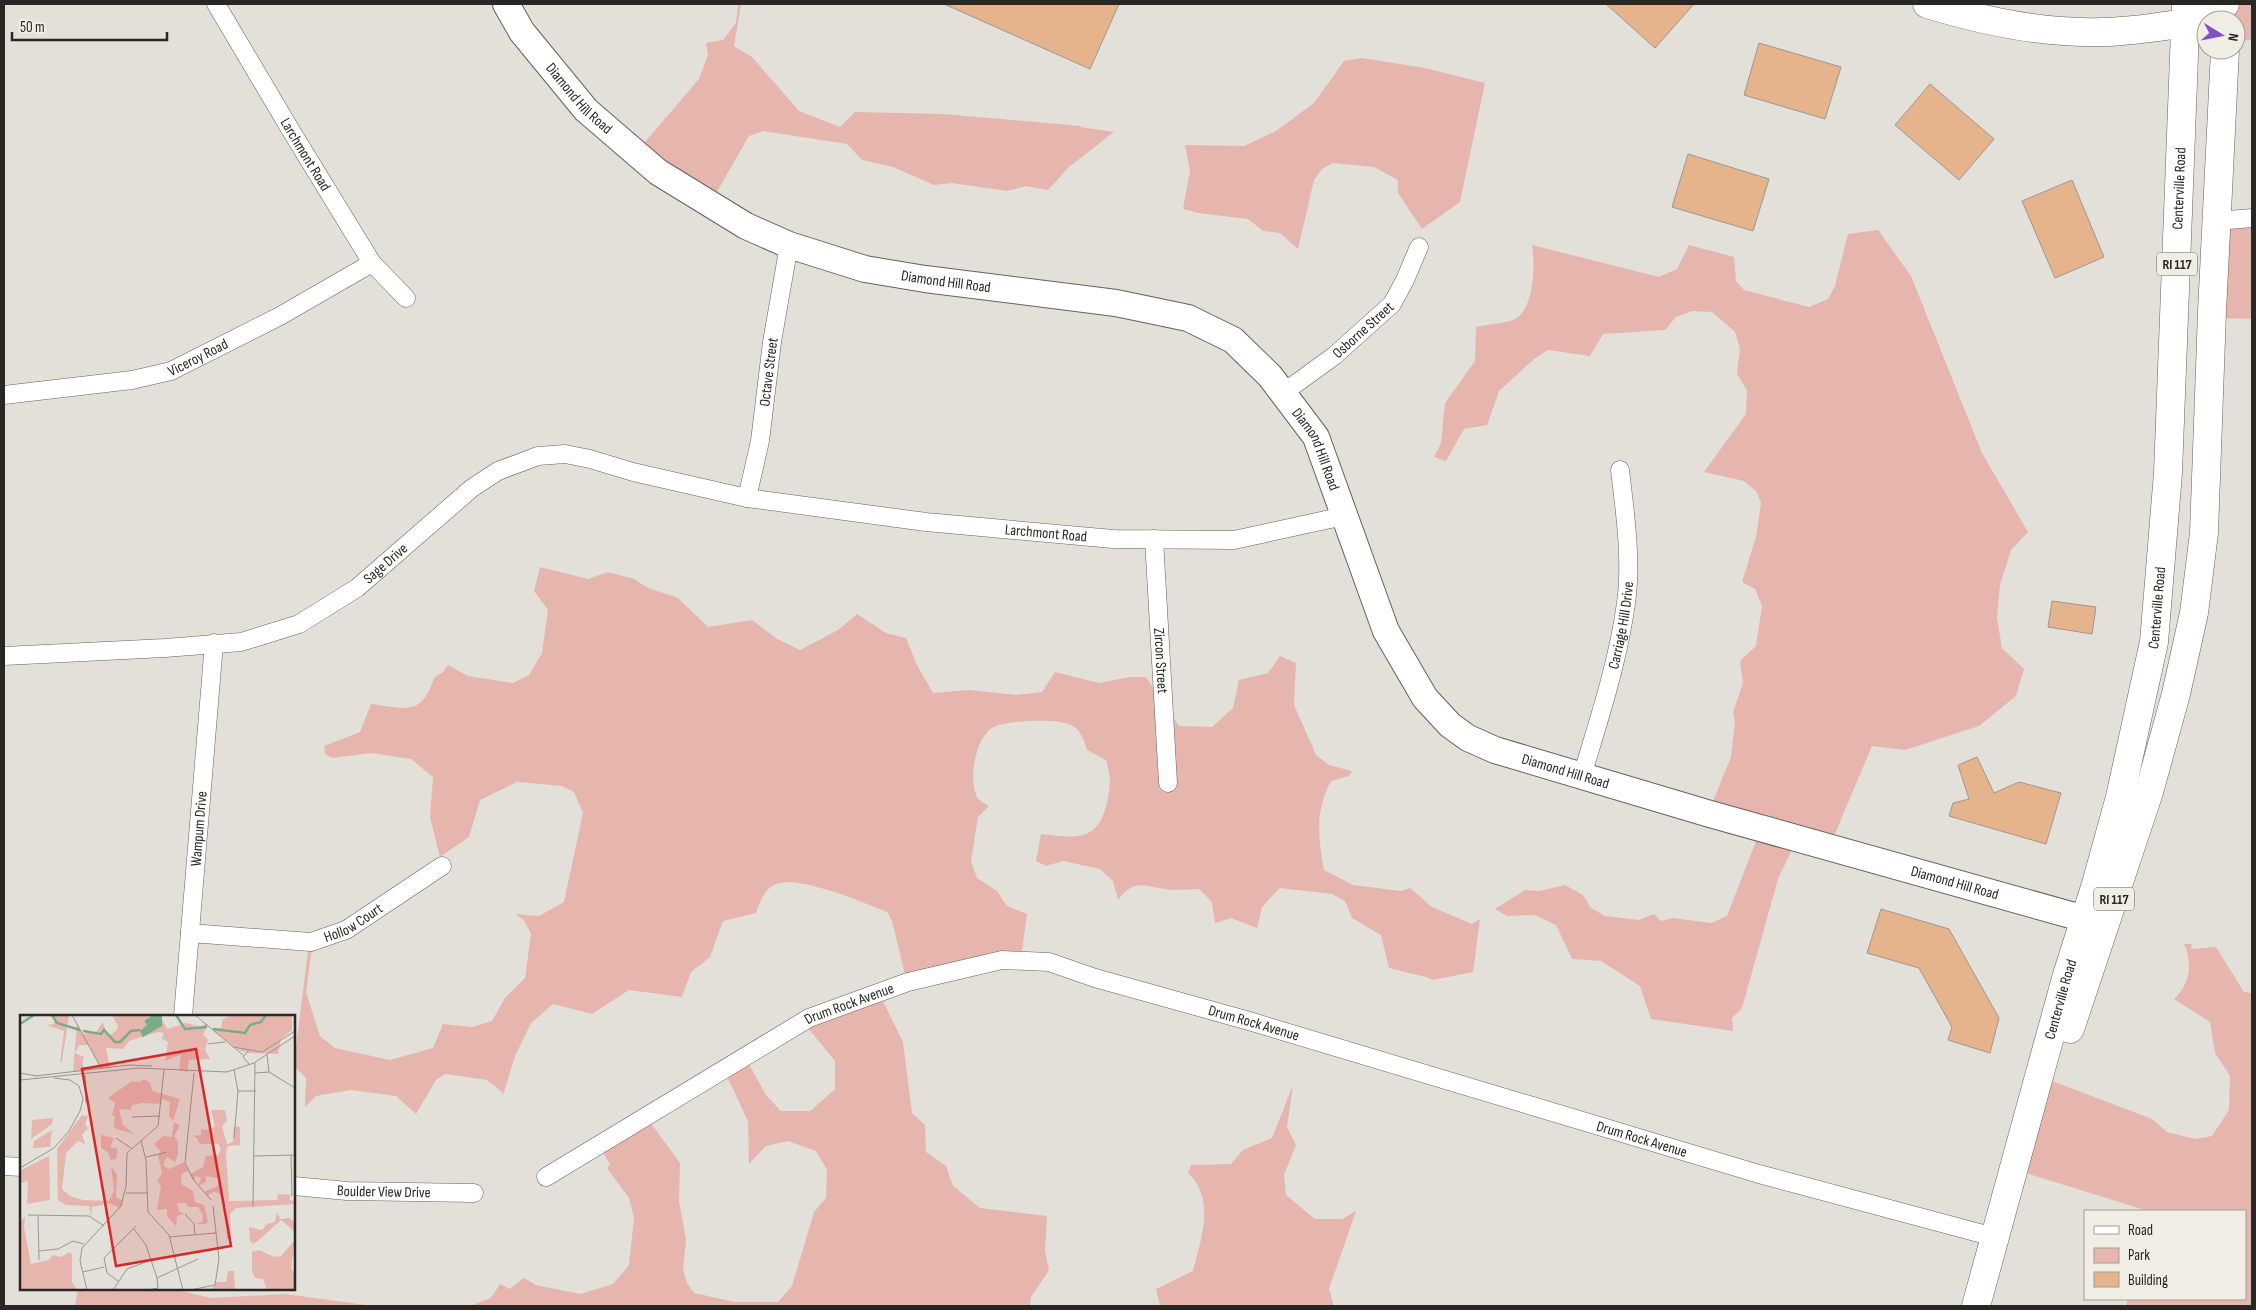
<svg xmlns="http://www.w3.org/2000/svg" width="2256" height="1310" font-family="'Sofia Sans Condensed',sans-serif">
  <style>
    .green { fill: #e6b6ae }
    .building { fill: #e5b48d; stroke: #9d9791 }
    .lines { fill: none; stroke-linecap: round; stroke-linejoin: round }
    .street-casing { stroke: #64625b; stroke-width: 19 }
    .secondary-casing { stroke: #64625b; stroke-width: 28 }
    .primary-casing { stroke: #64625b; stroke-width: 29 }
    .highway-casing { stroke: #64625b; stroke-width: 29 }
    .street { stroke: #fff; stroke-width: 18 }
    .secondary { stroke: #fff; stroke-width: 26 }
    .primary { stroke: #fff; stroke-width: 28 }
    .highway { stroke: #fff; stroke-width: 28 }
    .labels { text-anchor: middle; dominant-baseline: central; stroke-width: 5; stroke-linejoin: round; paint-order: stroke }
    .shield { fill: #f0ede5; stroke: #64625e; stroke-width: 1 }
    .shield-label { font-size: 14px; font-weight: bold; fill: #282724 }
    .street-label { font-size: 15px; fill: #282724; stroke: #f0ede5 }
    .inset-river { fill: none; stroke: #7aac85; stroke-width: 2.5 }
    .inset-road { fill: none; stroke: #989690; stroke-width: 1 }
    .view { fill: #d62828; fill-opacity: 0.15; stroke: #d62828; stroke-width: 2.5 }
    .inset-edge { fill: none; stroke: #282724; stroke-width: 2.5 }
  </style>
  <rect width="100%" height="100%" fill="#e2e0d8"/>
  <g class="green">
    <polygon points="738,4 741,4 734,46 752,57 799,111 840,127 855,112 943,114 1081,126 1080,127 1114,132 1069,167 1048,190 1026,186 1007,191 952,183 934,185 893,167 862,160 847,144 763,131 749,136 711,202 639,149 699,79 708,55 706,43 723,40 736,23"/>
    <polygon points="2229,4 2252,4 2252,40 2236,41 2236,20 2229,20"/>
    <polygon points="1362,58 1425,68 1485,83 1460,202 1422,229 1398,193 1398,180 1374,167 1333,163 1322,169 1314,180 1298,249 1280,233 1263,231 1248,219 1198,213 1183,209 1190,171 1185,145 1244,146 1276,131 1314,103 1344,61"/>
    <polygon points="2252,219 2252,319 2217,318 2220,225"/>
    <path d="M1878,230l33,46 71,177 46,79 -17,18 -11,35 -3,33 5,30 22,21 -8,27 -37,30 -74,24 -33,-4 -43,102 -34,-5 -17,36 -36,129 -10,10 1,13 -82,-12 -11,-33 -39,-25 -29,-2 -16,-34 -21,-10 -28,1 -12,-7 30,-19 14,1 26,-6 18,10 8,13 14,8 34,4 15,-6 7,7 11,-3 39,5 16,-7 33,-85 -51,-20 22,-54 4,-35 -2,-10 10,-29 -3,-22 16,-15 6,-40 -7,-17 -13,-7 14,-45 5,-34 -4,-11 -13,-11 -40,-9 42,-58 1,-24 -10,-16 3,-26 -5,-16 -23,-20 -20,-1 -16,6 -11,13 -62,4 -13,22 -42,-6 -14,9 -35,32 -12,34 -23,4 -18,32 -12,-4 7,-14 4,-40 30,-42 1,-34c11,-3 28,-3 39,-8 20,-11 20,-55 17,-74l127,32 18,-8 12,-24 45,12 2,24 8,9 65,17 19,-8 7,-13 13,-52z"/>
    <path d="M540,567l48,12 20,-7 26,7 14,9 30,10 30,29 44,-7 25,19 23,11 38,-20 19,-16 29,19 20,5 11,27 16,28 36,-3 48,5 25,-3 13,-20 44,11 31,-6h16l33,49 33,1 21,-19 6,-28 29,-7 12,-17 16,7 -2,42 22,50 13,10 23,6 -3,5 -18,5c-16,30 -13,56 -7,89l29,15 48,6 9,-3 22,19 40,17 8,-5 -7,53 -40,8 -7,-3 -37,-9 -8,-33 -29,-17 -7,-17 -13,-7 -52,-6 -18,19 -5,21 -26,-10 -16,5 -3,-21 -13,-13c-8,0 -16,1 -24,1 -26,-1 -39,-15 -57,10l-5,-19 -13,-12 -37,-8 -17,5 -10,-5 5,-27c35,4 57,9 66,-32 4,-18 4,-24 -1,-42l-19,-10c-3,-10 -6,-20 -16,-25 -12,-7 -64,-5 -77,2 -18,8 -26,52 -17,70 2,4 8,7 12,9l-11,11 -7,44 6,17 20,13 10,15 20,8 -6,43 -114,26 -15,-62 -5,-9c-23,-9 -91,-39 -113,-27 -10,5 -15,18 -18,28l-33,8 -13,36 -19,15 -9,25 -53,-7 -37,24 -39,-10 -22,19 -16,33 -12,39 -1,-3 -15,-12 -42,-6 -9,6 -20,34 -20,-18 -45,-6 -35,6 -11,11 1,-29 -12,-12v-3l15,-119 3,3 -6,45 14,44 15,12 55,12 43,-12 10,-24 29,3 20,-6 13,-23 20,-20 6,-44 -7,-14 -9,-6 24,2 25,-14 19,-89 -9,-21 -12,-6 -45,-4 -37,18 -11,37 -29,20 -10,-40 3,-40 -22,-18 -40,-6 -38,5 -7,-3 -2,-9 36,-14 11,-28c34,4 51,13 63,-26l9,-6 5,-7 20,11 45,7 16,-8 13,-22 6,-43 -14,-19z"/>
    <path d="M2184,944h8l-1,5 25,-2 28,45 8,1v313h-126l2,-7h117v-88h-97l-132,-41 36,-89 100,38 15,13 28,7 17,-3 17,-26 1,-34 -15,-23 -5,-31 -36,-23c16,-15 19,-35 10,-55z"/>
    <polygon points="880,995 903,1042 912,1113 925,1125 926,1152 946,1166 953,1186 980,1208 1047,1216 1045,1251 1049,1270 1031,1297 1030,1306 470,1306 491,1298 500,1284 510,1289 524,1278 536,1285 580,1294 613,1284 629,1265 634,1218 629,1198 607,1168 610,1165 598,1143 647,1118 680,1163 679,1201 686,1240 683,1270 687,1283 694,1293 735,1302 778,1302 792,1286 814,1212 826,1198 827,1170 816,1151 788,1141 766,1146 749,1164 748,1121 724,1070 745,1057 766,1095 781,1111 810,1111 835,1089 835,1061 803,1022"/>
    <path d="M1293,1085l-6,42 9,18 -12,30 2,20 29,24h27l14,-8 -27,78 5,17h-174l-4,-17 37,-18c8,-32 23,-72 -5,-98l3,-8 40,-1 12,-14 29,-12z"/>
    <polygon points="78,1289 173,1289 211,1298 285,1294 373,1306 75,1306"/>
  </g>
  <g class="building">
    <polygon points="944,4 1119,4 1090,69"/>
    <polygon points="1606,4 1694,4 1655,48"/>
    <polygon points="1759,43 1841,67 1825,119 1744,95"/>
    <polygon points="1930,84 1994,139 1959,180 1895,125"/>
    <polygon points="1688,154 1769,179 1753,231 1672,207"/>
    <polygon points="2072,180 2104,257 2055,278 2022,201"/>
    <polygon points="2052,601 2096,607 2092,634 2048,627"/>
    <polygon points="1977,757 1994,793 2019,782 2061,793 2046,844 1949,816 1953,803 1969,799 1958,765"/>
    <polygon points="1881,909 1949,929 1999,1018 1990,1053 1948,1040 1952,1027 1919,968 1867,953"/>
  </g>
  <g class="lines">
    <defs>
      <g id="street">
        <path id="s1" d="M216,4l74,125 82,134 34,35"/>
        <polyline points="2217,221 2252,218"/>
        <path id="s2" d="M1283,393l51,-37 58,-52 13,-24 14,-33"/>
        <path id="s3" d="M4,395l128,-15 39,-9 109,-55 92,-53"/>
        <path id="s4" d="M747,498l13,-57 12,-99 17,-97"/>
        <path id="s5" d="M1154,539l14,244"/>
        <path id="s6" d="M4,656l161,-8 76,-6 58,-18 58,-36 115,-100 26,-17 40,-15 27,-2 25,5 43,13 114,26 179,24 187,17 121,1 110,-24"/>
        <path id="s7" d="M1582,776c17,-57 36,-114 44,-173 6,-42 -1,-91 -6,-133"/>
        <path id="s8" d="M190,933l121,9 35,-12 96,-64"/>
        <path id="s9" d="M183,1016l31,-373"/>
        <polyline points="4,1166 21,1167"/>
        <path id="s10" d="M546,1177l263,-159 99,-36 94,-22 47,2 46,16 154,43 510,153 235,63"/>
        <path id="s11" d="M294,1186l53,5 127,2"/>
      </g>
      <g id="secondary">
        <path id="s12" d="M506,4l16,28 64,78 72,62 88,54 43,19 76,24 60,10 191,24 72,15 45,22 37,36 46,61 70,194 39,67 25,27 18,13 27,12 215,64 375,105"/>
      </g>
      <g id="primary">
        <polyline points="2185,23 2225,4"/>
        <polyline points="2070,1029 2149,792 2176,694 2194,613 2204,533 2212,312 2225,50"/>
        <path id="s13" d="M1976,1306l62,-226 29,-105 29,-91 24,-87 34,-155 14,-169 18,-469"/>
      </g>
      <path id="highway" d="M1927,4c56,17 115,30 174,28 28,0 56,-5 84,-9"/>
    </defs>
    <use href="#street" class="street-casing"/>
    <use href="#secondary" class="secondary-casing"/>
    <use href="#primary" class="primary-casing"/>
    <use href="#highway" class="highway-casing"/>
    <use href="#street" class="street"/>
    <use href="#secondary" class="secondary"/>
    <use href="#primary" class="primary"/>
    <use href="#highway" class="highway"/>
  </g>
  <g class="labels">
    <g class="shield">
      <rect x="2157" y="252.5" width="40" height="23" rx="4"/>
      <rect x="2094" y="887.5" width="40" height="23" rx="4"/>
    </g>
    <g class="shield-label">
      <text x="2177" y="264">RI 117</text>
      <text x="2114" y="899">RI 117</text>
    </g>
    <g class="street-label">
      <text stroke="none"><textPath href="#s12" startOffset="120">Diamond Hill Road</textPath></text>
      <text stroke="none"><textPath href="#s1" startOffset="175">Larchmont Road</textPath></text>
      <text stroke="none"><textPath href="#s13" startOffset="1142">Centerville Road</textPath></text>
      <text stroke="none"><textPath href="#s12" startOffset="540">Diamond Hill Road</textPath></text>
      <text stroke="none"><textPath href="#s2" startOffset="102">Osborne Street</textPath></text>
      <text stroke="none"><textPath href="#s3" startOffset="199">Viceroy Road</textPath></text>
      <text stroke="none"><textPath href="#s4" startOffset="128">Octave Street</textPath></text>
      <text stroke="none"><textPath href="#s12" startOffset="974">Diamond Hill Road</textPath></text>
      <text stroke="none"><textPath href="#s6" startOffset="1108">Larchmont Road</textPath></text>
      <text stroke="none"><textPath href="#s6" startOffset="404">Sage Drive</textPath></text>
      <text stroke="none"><textPath href="#s13" startOffset="722">Centerville Road</textPath></text>
      <text stroke="none"><textPath href="#s7" startOffset="156">Carriage Hill Drive</textPath></text>
      <text stroke="none"><textPath href="#s5" startOffset="122">Zircon Street</textPath></text>
      <text stroke="none"><textPath href="#s12" startOffset="1409">Diamond Hill Road</textPath></text>
      <text stroke="none"><textPath href="#s9" startOffset="188">Wampum Drive</textPath></text>
      <text stroke="none"><textPath href="#s12" startOffset="1814">Diamond Hill Road</textPath></text>
      <text stroke="none"><textPath href="#s8" startOffset="168">Hollow Court</textPath></text>
      <text stroke="none"><textPath href="#s13" startOffset="318">Centerville Road</textPath></text>
      <text stroke="none"><textPath href="#s10" startOffset="350">Drum Rock Avenue</textPath></text>
      <text stroke="none"><textPath href="#s10" startOffset="770">Drum Rock Avenue</textPath></text>
      <text stroke="none"><textPath href="#s10" startOffset="1175">Drum Rock Avenue</textPath></text>
      <text stroke="none"><textPath href="#s11" startOffset="90">Boulder View Drive</textPath></text>
    </g>
  </g>
  <g transform="translate(20 1015)">
    <rect width="275" height="275" fill="#e2e0d8"/>
    <path d="M35,0h14l-7,46 -2,2 4,-32 -17,-6 7,-1zM92,0h41l-9,6 3,4 -5,5 3,5 15,-8 2,-8 5,10 19,-6 16,4 3,-4 3,2 -5,9 5,6 -3,10 5,9 -21,1 -2,12 -8,-2 2,-15 -16,6 3,-19 -5,-3 -2,2 3,-8 -6,-1 -29,9 -6,8 -17,-1 4,19 -9,1 -12,-23h-10l-4,8 9,4 -2,7 4,7 -13,1 4,-48 6,10 13,-2 7,-10 3,11 4,2 6,-4 2,-5zM211,0h61v15l-11,9 -3,15 -29,-1 -10,-3 -25,-19 8,-4v-7zM124,64l5,3 4,9 27,8 -7,22 -4,-5 1,-14 -8,-3 -1,5 -19,-1 -10,2 -1,5 -12,-1 4,16 11,9 -20,-6 1,-11 -3,-2 3,-12 -7,-5 24,-17 7,1zM191,95h14l2,11 -5,5 5,18 6,-2 1,-16 6,1v18l-12,1 -2,5 3,50 48,-1 1,-6 13,1 -2,5 6,1v3l-59,4 -6,6 1,25h-4l-1,-31 -7,-15 -6,-1 -6,4 -3,-4 14,-6v-8l-12,-2v6l-8,4 3,-8 -5,-2 -3,4 -3,-6 13,-7 3,-11 12,-1 3,-6 -3,-5h-18l-4,-7 -5,-1 10,-1v-6l7,1 7,-4zM62,100l6,1 -3,8 3,4 -6,7 3,9 -7,-3 -12,12 -4,36 8,7 13,4 26,1 5,-10 -3,-25 6,9 -1,22 7,4 -3,7 -16,-7 -1,4 -11,2 -1,9 -2,-10 -23,-1 -8,-5 -1,-51zM33,103l-1,6 -21,15 1,-19zM154,107l6,4 -6,10 4,6v12l-3,8 -8,-5 -4,8 6,4 15,-7 4,9 -6,3 -1,10 12,7 2,11 9,3 4,17 -3,2h-11l8,-2 1,-7 -5,-8h-10l-2,-4h-9l2,8 5,3 -7,2 -1,10 -9,-10v-7l-10,1 4,-24 -4,-5 5,-8 -4,-18 3,-3 -7,-8 9,-8 9,1zM32,115l-2,17 -17,1 1,-7zM81,120l13,3 -4,9 8,2 -2,10 -5,1 -3,-8 -7,-4zM29,141l1,44 -23,4 1,-23 -8,2v-12zM257,197l3,7 10,-1 4,4 1,10 -14,-12 -22,20 -6,4 -3,-3 -1,-14 13,3 5,-6 8,-2zM5,202l-1,10 7,37 18,-4 3,-5 10,2 7,-5 3,2v28l5,8h-57v-68zM275,225l-4,28 4,6v16h-28l-4,-11 -8,-1 -3,-7v-19l7,-2 15,7 7,-1zM208,256h6l1,19h-24l5,-8h10z" fill="#e6b6ae"/>
    <path d="M133,0h9v11l-19,11 -3,-6 7,-6 -3,-4z" fill="#7aac85"/>
    <path class="inset-river" d="M32,0l5,8 23,7M156,0l9,14 22,-2M0,9l14,-9M193,14l32,4 5,-8 11,-3 5,-7M63,16l18,3 3,-4 11,12h5l11,-11 9,-1"/>
    <path class="inset-road" d="M52,0l29,53M175,0l48,40M188,29l17,-2M213,32l29,5 33,-21M247,40l2,17M229,49l-6,-7 6,-7M214,55l4,21 -4,47M0,58l16,3M174,58l-9,90 8,16 18,21M235,58l14,-1 26,16M65,60l1,28M15,61l94,-11 23,1M0,65l119,-12 88,4 27,-9 41,-27M218,76h18M112,102l28,-1M96,123l15,10M121,126l5,19 2,52 21,23 14,55M271,140l1,41M234,141l41,-1M126,142l21,-5M0,153l34,-20 15,-17 11,-20 3,-12 -4,-13 -9,-6 -16,-2M106,178h22M233,192l2,-144M165,199l9,10 1,11M8,200l61,1 15,10M18,201l1,44M114,214l12,16 11,33 1,10 -11,2M149,222l47,-4M19,236l19,-2 15,-8 11,3M63,257l21,-5M137,263l41,-19M98,266l-11,-8 -3,-15 32,-32M67,275l-7,-29 2,-13 39,-42 5,-20 1,-33 31,-27 6,-56M93,275l14,-21 24,-9M170,275l25,-5 4,-26 -6,-53"/>
    <path class="view" d="M176,34l35,197 -115,20 -34,-197z"/>
    <rect width="275" height="275" class="inset-edge"/>
  </g>
  <rect width="2256" height="1310" fill="none" stroke="#282724" stroke-width="10"/>
  <rect x="2084" y="1210" width="162" height="90" fill="#f0ede5" stroke="#a09e98"/>
  <rect x="2094" y="1226" width="25" height="8" fill="#ffffff" stroke="#a09e98"/>
  <text x="2128" y="1235" font-size="15" fill="#282724">Road</text>
  <rect x="2094" y="1248" width="25" height="15" fill="#e6b6ae" stroke="#a09e98"/>
  <text x="2128" y="1260" font-size="15" fill="#282724">Park</text>
  <rect x="2094" y="1272" width="25" height="15" fill="#e5b48d" stroke="#a09e98"/>
  <text x="2128" y="1285" font-size="15" fill="#282724">Building</text>
  <g transform="translate(2221 35) rotate(100)"><circle r="24" fill="#f0ede5" stroke="#a09e98"/>
  <path d="M0-4L9 19L0 12L-9 19Z" fill="#814fc7"/>
  <text y="-8" font-size="14" font-weight="bold" text-anchor="middle" fill="#282724">N</text>
  </g>
  <path d="M12 32v8h155v-8" fill="none" stroke="#282724" stroke-width="2.5"/>
  <text x="20" y="32" font-size="15" fill="#282724" stroke="#f0ede5" stroke-width="4" paint-order="stroke">50 m</text>
</svg>
